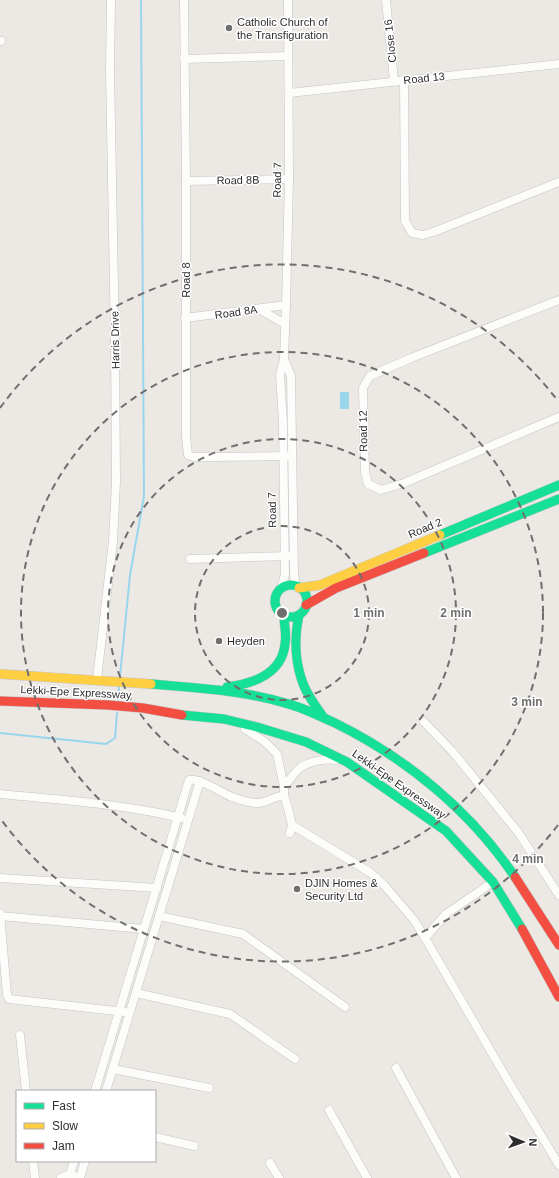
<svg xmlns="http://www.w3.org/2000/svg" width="559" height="1178" font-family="Helvetica,sans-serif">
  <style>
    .water { fill: #99d6ec }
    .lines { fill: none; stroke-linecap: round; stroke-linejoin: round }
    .stream { stroke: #99d6ec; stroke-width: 2 }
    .street-casing { stroke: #c5c4c5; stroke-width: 9 }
    .fast-casing { stroke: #c5c4c5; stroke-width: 10 }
    .slow-casing { stroke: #c5c4c5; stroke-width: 10 }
    .jam-casing { stroke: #c5c4c5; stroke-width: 10 }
    .street { stroke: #fcfcfb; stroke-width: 8 }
    .fast { stroke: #16e098; stroke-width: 9 }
    .slow { stroke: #ffcf43; stroke-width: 9 }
    .jam { stroke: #f24e42; stroke-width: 9 }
    .ring { fill: none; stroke: #706f6e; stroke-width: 2; stroke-dasharray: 7 5 }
    .poi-dot { fill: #706f6e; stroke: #fff; stroke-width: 1.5 }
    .labels { text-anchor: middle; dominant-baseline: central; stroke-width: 3; stroke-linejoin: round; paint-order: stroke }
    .poi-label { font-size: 11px; fill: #2e2e2e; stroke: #fff; text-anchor: start }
    .street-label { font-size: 11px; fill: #2e2e2e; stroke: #fff }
    .centre { fill: #706f6e; stroke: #fff; stroke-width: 2 }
    .ring-label { font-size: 12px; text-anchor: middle; font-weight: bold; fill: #706f6e; stroke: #fff; stroke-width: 3; stroke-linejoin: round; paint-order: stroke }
  </style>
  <rect width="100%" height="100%" fill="#ece8e4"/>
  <rect class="water" x="340" y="392" width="9" height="17"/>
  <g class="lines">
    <g class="stream">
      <polyline points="120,676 130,575 144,496 141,0"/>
      <polyline points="118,700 119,687"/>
      <polyline points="0,733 106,744 115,738 117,713"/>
    </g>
    <defs>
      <g id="street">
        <polyline points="184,0 186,181 186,436 188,455 194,457 209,457 292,456"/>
        <polyline points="386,0 394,81"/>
        <polyline points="0,41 1,41"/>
        <polyline points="184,59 288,56"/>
        <polyline points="404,80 405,221 412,233 423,235 436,231 559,182"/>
        <polyline points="289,93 559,64"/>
        <polyline points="186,181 289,179"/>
        <polyline points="559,300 411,358 370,376 363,388 365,472 368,484 381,490 404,483 559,417"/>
        <polyline points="259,309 285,324"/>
        <polyline points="185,318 286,305"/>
        <polyline points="284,359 291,376 294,574 296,587"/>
        <polyline points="190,559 289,556"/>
        <polyline points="281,589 285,574 283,422 280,375 284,359 286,305 289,179 288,0"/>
        <polyline points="97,679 113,541 116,482 115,342 110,70 111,0"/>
        <polyline points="424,722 452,751 518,832 559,895"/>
        <polyline points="245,729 265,742 277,754 284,787 284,795 288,808 292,825 290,833"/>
        <path d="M284,787c5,-6 11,-16 17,-20 8,-5 24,-9 34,-7"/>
        <path d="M0,794c61,6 122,10 181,24"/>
        <polyline points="292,825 371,873 384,885 414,920 425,938"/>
        <polyline points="0,878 157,888"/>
        <polyline points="493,882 446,914 425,938 507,1079 559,1165"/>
        <polyline points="0,913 7,995 9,999 125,1012"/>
        <polyline points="0,916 144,929"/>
        <polyline points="159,916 243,934 345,1007"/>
        <polyline points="136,993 230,1014 295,1059"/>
        <polyline points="20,1035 26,1091"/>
        <polyline points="396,1068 456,1178"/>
        <polyline points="113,1069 209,1088"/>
        <path d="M95,1091l94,-311c9,-3 33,13 43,17 8,3 17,6 25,6 7,1 10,-3 17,-5 3,-1 7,-2 10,-3"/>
        <polyline points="106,1091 200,781"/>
        <polyline points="329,1110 367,1178"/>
        <polyline points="155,1137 194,1146"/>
        <polyline points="33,1161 35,1178"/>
        <polyline points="270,1163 279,1178"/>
        <polyline points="70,1174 74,1161"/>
        <polyline points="61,1178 70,1174 80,1178"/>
        <polyline points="80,1178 85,1161"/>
      </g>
      <g id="fast">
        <polyline points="440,535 559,485"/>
        <polyline points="424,553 559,499"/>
        <circle cx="291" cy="601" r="16"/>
        <path d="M299,615c-5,23 -4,49 5,71 5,12 13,22 20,32"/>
        <path d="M151,684c44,4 91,6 134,19 17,4 32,12 48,19 72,35 137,88 182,155"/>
        <path d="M227,687c25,-3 55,-13 58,-43 2,-9 -1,-19 -1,-28"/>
        <polyline points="182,715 224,719 257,727 306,742 347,762 446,831 493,882 522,929"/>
      </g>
      <g id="slow">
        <polyline points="299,588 320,585 440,535"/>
        <polyline points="0,674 151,684"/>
      </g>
      <g id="jam">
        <polyline points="306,605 336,588 424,553"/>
        <polyline points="0,701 108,705 143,708 182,715"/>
        <polyline points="515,877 559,945"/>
        <polyline points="522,929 559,997"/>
      </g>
    </defs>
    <use href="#street" class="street-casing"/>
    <use href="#fast" class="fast-casing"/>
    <use href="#slow" class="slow-casing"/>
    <use href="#jam" class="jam-casing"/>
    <use href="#street" class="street"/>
    <use href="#fast" class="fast"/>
    <use href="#slow" class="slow"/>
    <use href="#jam" class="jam"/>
  </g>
  <g class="ring">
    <circle cx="282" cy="613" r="87"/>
    <circle cx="282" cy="613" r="174"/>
    <circle cx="282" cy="613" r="261"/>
    <path d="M558 825A348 348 0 0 1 0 818M0 408A348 348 0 0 1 558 401"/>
  </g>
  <g class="poi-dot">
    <circle cx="229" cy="28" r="4"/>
    <circle cx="219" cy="641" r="4"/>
    <circle cx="297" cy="889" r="4"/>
  </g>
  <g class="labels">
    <g class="poi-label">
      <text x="237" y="22">Catholic Church of<tspan x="237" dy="13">the Transfiguration</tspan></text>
      <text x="227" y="641">Heyden</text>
      <text x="305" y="883">DJIN Homes &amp;<tspan x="305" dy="13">Security Ltd</tspan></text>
    </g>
    <g class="street-label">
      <text transform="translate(390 41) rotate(-96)">Close 16</text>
      <text transform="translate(424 78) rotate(-6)">Road 13</text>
      <text transform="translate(238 180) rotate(-1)">Road 8B</text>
      <text transform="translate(277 180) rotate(-89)">Road 7</text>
      <text transform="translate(186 280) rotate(-90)">Road 8</text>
      <text transform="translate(236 312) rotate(-8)">Road 8A</text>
      <text transform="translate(115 340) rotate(-91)">Harris Drive</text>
      <text transform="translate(363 431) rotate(-91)">Road 12</text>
      <text transform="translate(272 510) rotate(-91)">Road 7</text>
      <text transform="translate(425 528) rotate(-23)">Road 2</text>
      <text transform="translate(76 692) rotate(3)">Lekki-Epe Expressway</text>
      <text transform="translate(399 784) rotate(35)">Lekki-Epe Expressway</text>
    </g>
  </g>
  <circle cx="282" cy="613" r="6" class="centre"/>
  <g class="ring-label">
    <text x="369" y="617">1 min</text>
    <text x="456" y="617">2 min</text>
    <text x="527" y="706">3 min</text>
    <text x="528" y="863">4 min</text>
  </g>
  <rect x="16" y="1090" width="140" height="72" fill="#ffffff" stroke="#ababab"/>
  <rect x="24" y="1103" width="20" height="6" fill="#16e098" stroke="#ababab"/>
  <text x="52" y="1110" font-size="12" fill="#2e2e2e">Fast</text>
  <rect x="24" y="1123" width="20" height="6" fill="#ffcf43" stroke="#ababab"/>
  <text x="52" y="1130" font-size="12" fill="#2e2e2e">Slow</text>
  <rect x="24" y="1143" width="20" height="6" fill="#f24e42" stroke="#ababab"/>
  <text x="52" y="1150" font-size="12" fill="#2e2e2e">Jam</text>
  <g transform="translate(523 1142) rotate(92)" stroke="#ffffff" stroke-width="3" paint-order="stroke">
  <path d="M0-3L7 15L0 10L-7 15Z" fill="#2e2e2e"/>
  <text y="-6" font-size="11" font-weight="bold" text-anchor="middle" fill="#2e2e2e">N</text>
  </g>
</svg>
